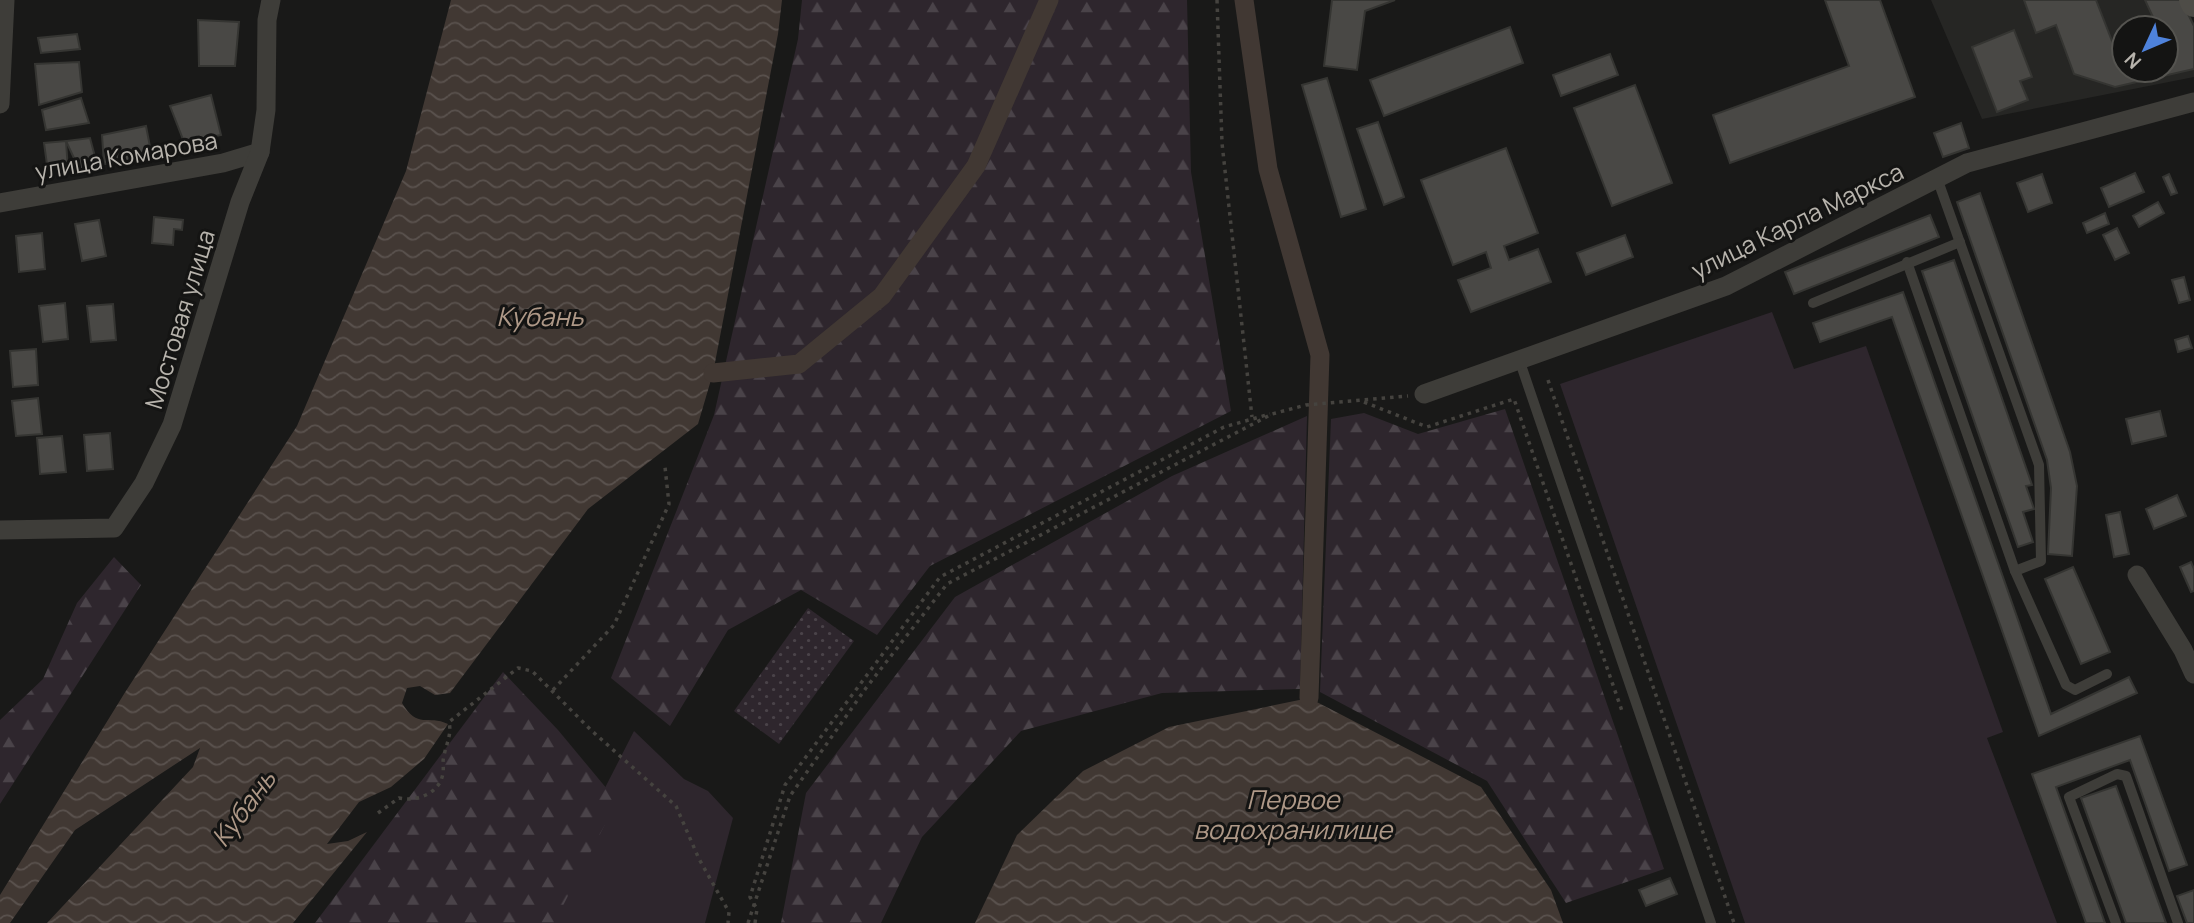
<svg xmlns="http://www.w3.org/2000/svg" width="2194" height="923" font-family="Manrope,sans-serif">
  <style>
    .built { fill: #262624; fill-rule: evenodd }
    .grass { fill: #2e262d }
    .forest { fill: url(#forest-firs) }
    .park { fill: url(#park-dots) }
    .water { fill: url(#water-waves) }
    .lines { fill: none; stroke-linecap: round; stroke-linejoin: round }
    .canal { stroke: #413833; stroke-width: 19 }
    .building { fill: #494845; stroke: #353532; stroke-width: 2 }
    .path { stroke: #45433f; stroke-width: 3.5; stroke-dasharray: 3.5 5; stroke-linecap: butt }
    .service { stroke: #3e3d39; stroke-width: 10 }
    .minor { stroke: #3e3d39; stroke-width: 19 }
    .secondary { stroke: #4e4c47; stroke-width: 26 }
    .labels { text-anchor: middle; dominant-baseline: central; stroke-width: 6; stroke-linejoin: round; paint-order: stroke }
    .street-label { font-size: 24px; fill: #b7b3ac; stroke: #141413 }
    .water-label { font-size: 26px; font-style: italic; fill: #ae9887; stroke: #141413 }
  </style>
  <defs>
    <pattern id="forest-firs" width="22" height="20" patternUnits="userSpaceOnUse" patternTransform="scale(1.75)"><rect width="22" height="20" fill="#2e262d"/><path d="M5 1l3.5 6h-7zM16 11l3.5 6h-7z" fill="#4a4349"/></pattern>
    <pattern id="park-dots" width="8" height="8" patternUnits="userSpaceOnUse" patternTransform="scale(1.75)"><rect width="8" height="8" fill="#2e262d"/><path d="M2 2h.1M6 6h.1" fill="none" stroke="#4a4349" stroke-width="1.8" stroke-linecap="round"/></pattern>
    <pattern id="water-waves" width="16" height="10" patternUnits="userSpaceOnUse" patternTransform="scale(1.75)"><rect width="16" height="10" fill="#413833"/><path d="M0 5q4-4 8 0t8 0" fill="none" stroke="#5a524e"/></pattern>
  </defs>
  <rect width="100%" height="100%" fill="#191918"/>
  <path class="built" d="M1931,0h252l11,23v54l-212,42zM2124,28h42v42h-42z"/>
  <g class="grass">
    <polygon points="1772,312 1794,369 1866,346 2003,732 1987,738 2057,923 1745,923 1560,384"/>
    <polygon points="634,731 684,779 708,791 733,818 705,923 536,923"/>
  </g>
  <g class="forest">
    <polygon points="802,0 1187,0 1191,172 1231,411 930,566 877,635 801,590 728,630 670,726 611,678 714,415 798,39"/>
    <polygon points="1505,409 1664,869 1566,903 1487,781 1320,692 1331,419 1364,413 1418,434"/>
    <polygon points="1307,416 1300,689 1162,693 1021,731 922,837 881,923 781,923 806,793 955,597 1172,476"/>
    <polygon points="114,557 141,585 0,804 0,720 43,679 77,603"/>
    <polygon points="503,672 558,730 617,801 554,923 315,923"/>
  </g>
  <polygon class="park" points="808,608 854,641 779,744 734,711"/>
  <g class="water">
    <path d="M451,0h331l-4,34 -65,339 -15,51 -110,85 -138,184 -15,2 -15,-9 -13,2 -5,15c16,27 25,11 46,21l-24,35 -33,28 -32,15 -32,42 21,-3 19,-9 -74,91h-246l146,-156 7,-19 -125,82 -65,93h-10v-28l124,-201 173,-268 109,-255z"/>
    <polygon points="1309,698 1481,787 1551,890 1563,923 975,923 1017,835 1083,771 1169,727"/>
  </g>
  <g class="lines">
    <g class="canal">
      <polyline points="1244,0 1268,169 1320,355 1309,698"/>
      <polyline points="713,373 799,364 882,296 976,166 1049,0"/>
    </g>
  </g>
  <g class="building">
    <polygon points="1332,0 1395,0 1365,11 1357,70 1324,66"/>
    <polygon points="1825,0 1880,0 1915,97 1730,163 1713,115 1849,66"/>
    <polygon points="2024,0 2096,0 2114,46 2124,43 2124,70 2166,70 2166,28 2158,28 2145,0 2181,0 2194,26 2194,69 2115,87 2074,74 2056,25 2036,33"/>
    <polygon points="198,20 239,22 235,66 199,66"/>
    <polygon points="1510,27 1523,63 1384,116 1370,80"/>
    <polygon points="2014,30 2032,77 2020,81 2028,100 1997,112 1972,47"/>
    <polygon points="77,34 80,49 41,53 38,38"/>
    <polygon points="1610,54 1618,75 1561,96 1553,75"/>
    <polygon points="79,62 82,92 39,105 35,64"/>
    <polygon points="1327,78 1366,209 1341,217 1302,85"/>
    <polygon points="1635,85 1672,183 1612,206 1574,108"/>
    <polygon points="211,95 221,135 184,142 170,106"/>
    <polygon points="81,98 89,123 46,130 42,110"/>
    <polygon points="1378,122 1404,197 1384,205 1357,129"/>
    <polygon points="1961,123 1969,148 1943,157 1934,133"/>
    <polygon points="146,126 152,157 104,164 102,135"/>
    <polygon points="90,138 98,168 80,171 66,141"/>
    <polygon points="66,141 68,170 48,172 44,143"/>
    <polygon points="1506,148 1538,233 1504,246 1509,260 1538,249 1551,282 1471,312 1458,280 1491,268 1486,252 1453,265 1421,180"/>
    <polygon points="2135,173 2144,192 2109,207 2101,188"/>
    <polygon points="2042,174 2052,203 2028,212 2017,183"/>
    <polygon points="2169,174 2177,193 2171,195 2163,177"/>
    <polygon points="1980,193 2070,452 2077,486 2072,556 2048,554 2051,488 2047,460 1957,202"/>
    <polygon points="2158,202 2164,213 2139,227 2133,216"/>
    <polygon points="2105,213 2109,224 2087,233 2083,223"/>
    <polygon points="1930,215 1939,237 1794,294 1785,272"/>
    <polygon points="154,217 183,220 182,230 174,229 173,245 152,243"/>
    <polygon points="99,220 106,256 82,261 75,224"/>
    <polygon points="2117,228 2129,253 2115,260 2103,235"/>
    <polygon points="42,233 45,269 19,272 16,236"/>
    <polygon points="1625,235 1633,257 1586,275 1577,253"/>
    <polygon points="1954,260 2032,485 2026,486 2034,509 2023,512 2033,542 2018,547 1922,271"/>
    <polygon points="2184,277 2190,300 2179,303 2172,280"/>
    <polygon points="1903,292 2051,714 2129,677 2137,693 2039,736 1892,317 1820,342 1813,323"/>
    <polygon points="65,303 68,339 43,342 39,306"/>
    <polygon points="113,304 116,340 91,342 87,306"/>
    <polygon points="2188,336 2192,348 2178,352 2175,340"/>
    <polygon points="36,349 38,385 13,387 10,351"/>
    <polygon points="38,398 42,434 16,436 12,401"/>
    <polygon points="2160,411 2166,436 2132,444 2126,419"/>
    <polygon points="110,433 113,469 87,471 84,435"/>
    <polygon points="62,436 66,472 40,474 37,438"/>
    <polygon points="2177,495 2186,516 2154,529 2146,509"/>
    <polygon points="2120,512 2129,554 2114,557 2106,515"/>
    <polygon points="2191,562 2194,569 2194,591 2191,592 2180,567"/>
    <polygon points="2073,567 2110,652 2081,664 2045,579"/>
    <polygon points="2140,736 2187,865 2169,871 2130,760 2056,787 2105,923 2086,923 2032,774"/>
    <polygon points="2116,786 2166,923 2126,923 2081,798"/>
    <polygon points="1670,878 1677,894 1646,906 1639,890"/>
    <polygon points="2194,890 2194,923 2187,923 2177,896"/>
  </g>
  <g class="lines">
    <g class="path">
      <polyline points="1217,0 1222,143 1252,417"/>
      <polyline points="1548,380 1734,923"/>
      <polyline points="1364,402 1427,427 1514,399 1622,711"/>
      <polyline points="553,690 614,625 669,504 665,467"/>
      <path d="M378,813l21,-15c17,4 41,-4 44,-25 1,-6 -1,-11 1,-17 2,-12 8,-21 5,-34l69,-54 14,3 60,60 84,75 23,53 30,53 -1,11"/>
      <polyline points="748,923 790,796 866,688 947,584 1272,414 1306,405 1408,396"/>
      <polyline points="755,923 757,909 750,897 785,785 940,577 1224,427 1270,414"/>
    </g>
    <g class="service">
      <polyline points="1937,178 2039,465 2041,561 2015,571"/>
      <polyline points="1907,262 2015,571 2066,685 2075,690 2107,674"/>
      <polyline points="1813,303 1960,242"/>
      <polyline points="1520,362 1711,923"/>
      <polyline points="2116,923 2069,797 2117,774 2126,776 2178,923"/>
    </g>
    <g class="minor">
      <polyline points="0,104 5,0"/>
      <polyline points="0,203 223,163 260,152"/>
      <polyline points="1424,394 1726,286 1967,163 2194,102"/>
      <polyline points="0,530 114,528 144,483 172,425 240,202 260,152 266,110 267,20 271,0"/>
      <polyline points="2137,575 2183,650 2194,674"/>
    </g>
    <polyline class="secondary" points="2192,0 2194,4"/>
  </g>
  <g class="labels">
    <g class="street-label">
      <text transform="translate(126 155) rotate(-10)">улица Комарова</text>
      <text transform="translate(1797 220) rotate(-26)">улица Карла Маркса</text>
      <text transform="translate(179 319) rotate(-73)">Мостовая улица</text>
    </g>
    <g class="water-label">
      <text x="540" y="316">Кубань</text>
      <text x="1293" y="799">Первое<tspan x="1293" dy="30">водохранилище</tspan></text>
      <text transform="translate(243 808) rotate(-53)">Кубань</text>
    </g>
  </g>
  <g transform="translate(2145 49) rotate(226)"><circle r="33" fill="#141413" stroke="#555450" stroke-width="2"/>
  <path d="M0-5L12 26L0 18L-12 26Z" fill="#4e82db"/>
  <text y="-10" font-size="19" font-weight="bold" text-anchor="middle" fill="#b7b3ac">N</text>
  </g>
</svg>
